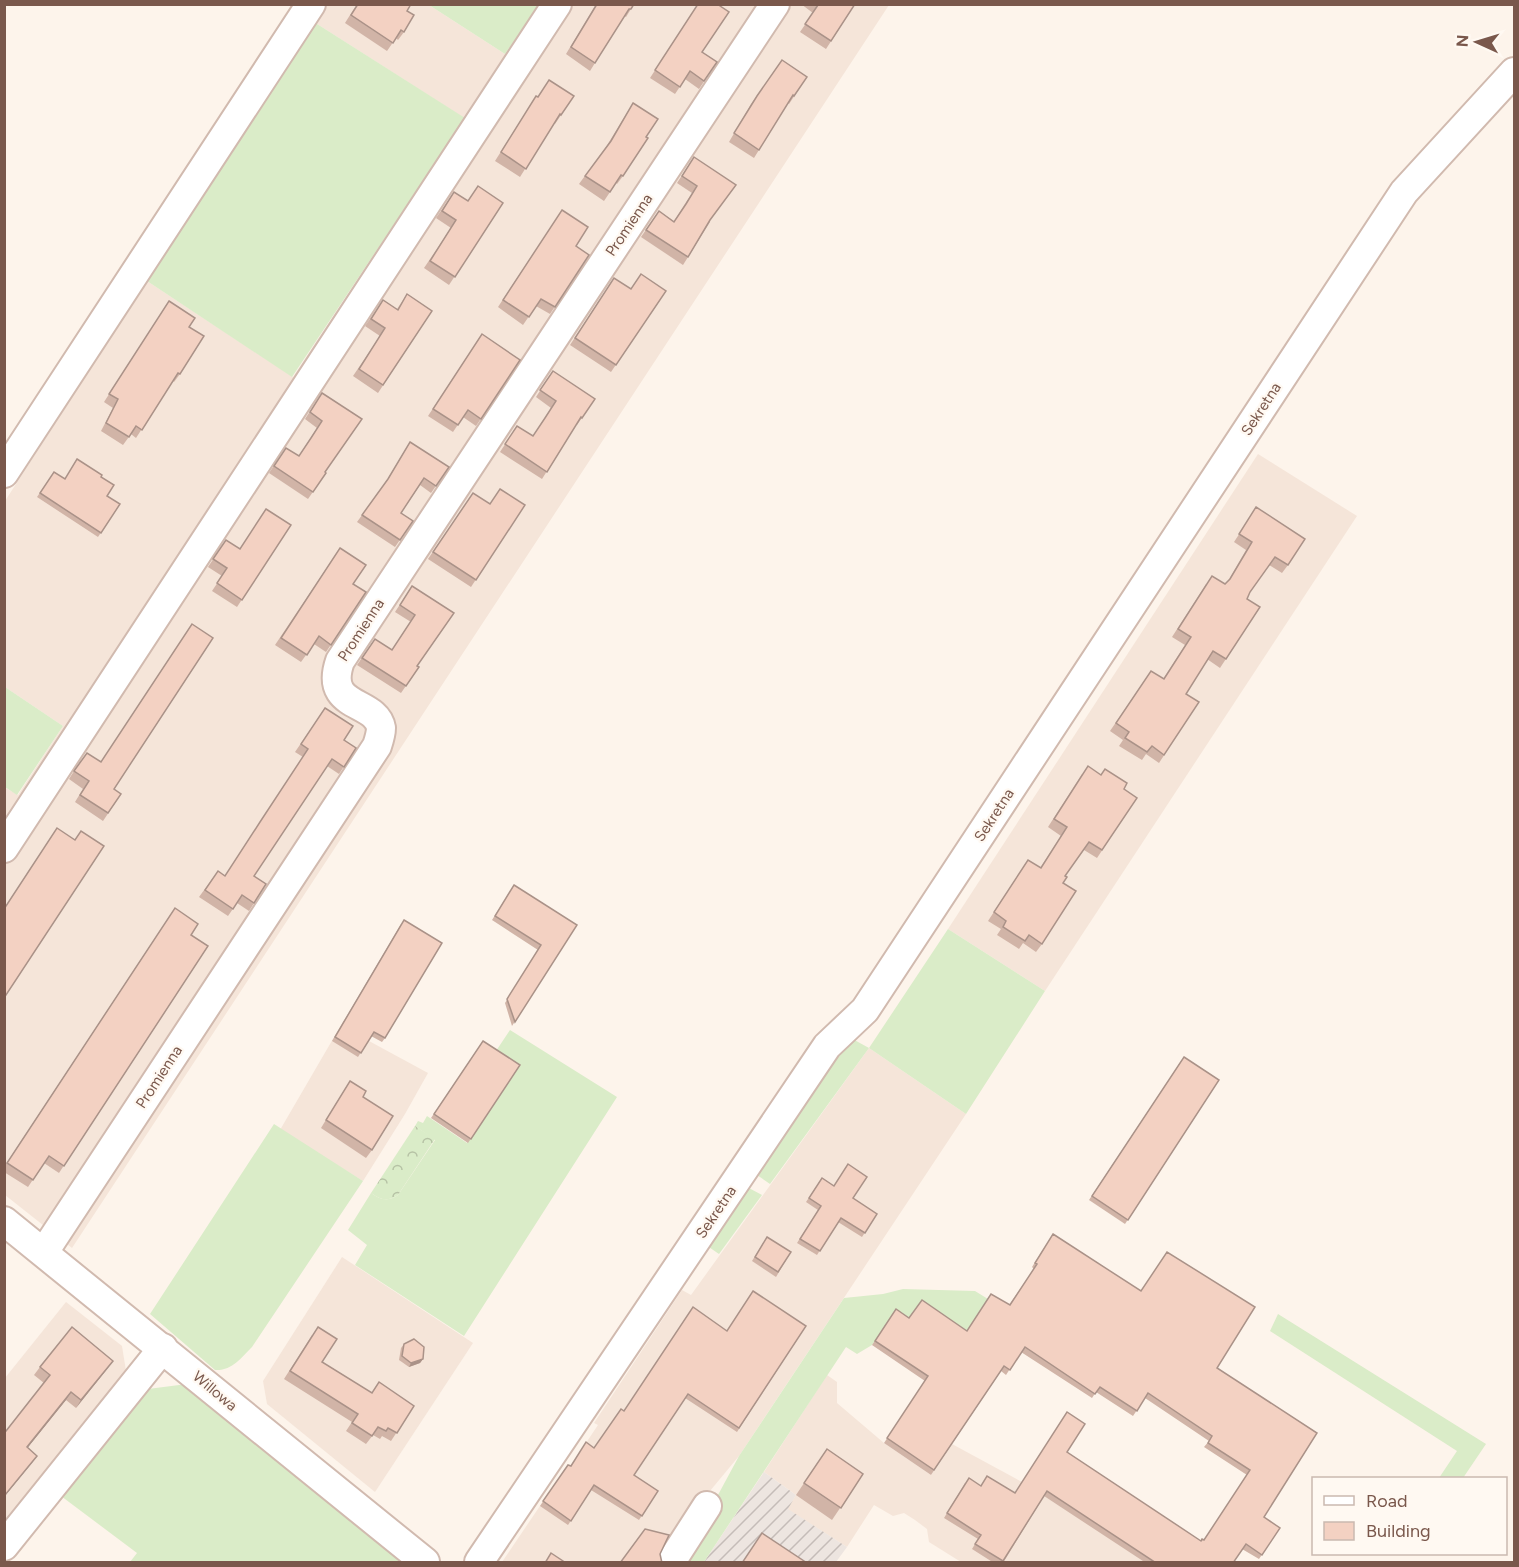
<svg xmlns="http://www.w3.org/2000/svg" width="1519" height="1567" font-family="Figtree,sans-serif">
  <style>
    .residential { fill: #f5e5d9 }
    .industrial { fill: url(#industrial-furrows) }
    .grass { fill: #daecc8 }
    .forest { fill: url(#forest-crowns) }
    .lines { fill: none; stroke-linecap: round; stroke-linejoin: round }
    .minor-casing { stroke: #d1baaf; stroke-width: 32 }
    .minor { stroke: #fff; stroke-width: 28 }
    .wall { fill: #d1b4a7 }
    .shaded-wall { fill: #aa9288 }
    .building { fill: #f3d1c2; stroke: #aa9288; stroke-width: 1.5 }
    .labels { text-anchor: middle; dominant-baseline: central; stroke-width: 4.5; stroke-linejoin: round; paint-order: stroke }
    .street-label { font-size: 15px; fill: #7a584c; stroke: #fff9f2 }
  </style>
  <defs>
    <pattern id="industrial-furrows" width="10" height="10" patternUnits="userSpaceOnUse" patternTransform="scale(1.5)"><rect width="10" height="10" fill="#ede5e0"/><path d="M-1 1l2-2M0 10L10 0M9 11l2-2" fill="none" stroke="#c5bcb8"/></pattern>
    <pattern id="forest-crowns" width="20" height="18" patternUnits="userSpaceOnUse" patternTransform="scale(1.5)"><rect width="20" height="18" fill="#daecc8"/><path d="M2 6a3 3 0 1 1 6 0M12 15a3 3 0 1 1 6 0" fill="none" stroke="#b6c2a5"/></pattern>
  </defs>
  <rect width="100%" height="100%" fill="#fdf4eb"/>
  <g class="residential">
    <polygon points="326,5 429,5 505,54 539,5 889,5 72,1248 5,1195 4,787 18,795 63,726 5,687 5,501 147,281 293,377 464,118 314,22"/>
    <polygon points="1258,454 1357,516 1045,991 948,929"/>
    <polygon points="344,1020 371,1036 369,1041 428,1073 405,1114 363,1181 280,1130"/>
    <polygon points="869,1048 966,1114 739,1456 700,1503 662,1562 502,1562 565,1469 568,1470 598,1425 594,1423 682,1290 691,1295"/>
    <polygon points="342,1257 473,1343 375,1492 267,1404 263,1381"/>
    <polygon points="66,1302 122,1346 126,1371 5,1523 5,1378"/>
    <polygon points="827,1375 837,1382 837,1403 884,1443 931,1475 952,1444 1022,1482 1148,1562 961,1562 929,1542 927,1529 915,1520 904,1513 893,1516 874,1505 847,1547 787,1509 796,1495 764,1472"/>
  </g>
  <polygon class="industrial" points="764,1472 796,1495 788,1509 847,1547 836,1562 704,1562"/>
  <g class="grass">
    <polygon points="429,5 539,5 505,54"/>
    <polygon points="314,22 465,118 292,377 147,281"/>
    <polygon points="5,687 63,726 17,795 5,787"/>
    <polygon points="948,929 1045,991 966,1114 869,1048 770,1184 757,1175 849,1037 869,1048"/>
    <path d="M510,1030l107,67 -153,239 -109,-71 12,-20 -19,-15 23,-37c10,7 17,9 27,2l37,-55 -20,-14 3,-5 5,2 4,-7 40,27 27,-89z"/>
    <path d="M274,1124l89,57 -111,166c-11,11 -20,24 -37,23l-65,-56z"/>
    <polygon points="747,1187 762,1195 719,1254 703,1243"/>
    <polygon points="903,1289 975,1291 988,1299 964,1335 906,1323 893,1314 872,1345 857,1354 846,1347 704,1562 678,1562 698,1532 739,1456 844,1298 883,1294"/>
    <polygon points="1278,1314 1486,1444 1463,1478 1439,1478 1457,1451 1270,1331"/>
    <polygon points="187,1384 403,1562 130,1562 137,1553 61,1496 148,1389"/>
  </g>
  <path class="forest" d="M415,1126l20,13 -37,56c-10,7 -17,5 -27,-2z"/>
  <g class="lines">
    <defs>
      <g id="minor">
        <polyline points="4,473 311,4"/>
        <polyline points="4,848 557,4"/>
        <polyline points="4,1221 425,1562"/>
        <path d="M44,1252l333,-506c2,-6 4,-12 4,-18 -5,-29 -58,-18 -41,-67l435,-657"/>
        <polyline points="4,1546 163,1348"/>
        <polyline points="479,1562 827,1046 865,1010 1404,192 1514,72"/>
        <polyline points="671,1562 707,1506"/>
      </g>
    </defs>
    <use href="#minor" class="minor-casing"/>
    <use href="#minor" class="minor"/>
  </g>
  <g class="wall">
    <polygon points="357,4 407,11 404,32 398,40 396,38 387,51 345,23"/>
    <polygon points="596,4 634,4 626,17 624,16 590,71 566,54"/>
    <polygon points="698,4 702,52 717,62 699,89 685,79 675,94 650,78"/>
    <polygon points="801,4 855,4 826,49 800,32 813,13"/>
    <polygon points="782,60 807,77 789,104 788,103 754,158 729,142 751,104"/>
    <polygon points="536,96 574,96 555,124 554,123 520,177 495,161"/>
    <polygon points="633,103 646,137 623,176 617,184 616,183 604,201 579,184 606,147"/>
    <polygon points="694,157 710,222 683,265 641,237 659,211 674,221 692,193 677,183"/>
    <polygon points="454,192 468,201 503,203 449,285 424,268 451,228 436,218"/>
    <polygon points="562,210 576,246 589,255 550,314 536,306 523,325 498,307"/>
    <polygon points="614,278 630,289 666,291 611,372 570,345"/>
    <polygon points="407,294 432,311 378,393 353,376 380,336 365,326 383,300 397,309"/>
    <polygon points="164,309 189,327 180,374 174,382 173,381 136,438 131,434 123,445 101,431 113,408 104,402"/>
    <polygon points="482,334 520,360 476,426 463,417 453,432 428,416"/>
    <polygon points="553,371 595,399 577,425 576,425 542,479 500,452 517,426 533,436 551,408 536,397"/>
    <polygon points="322,393 334,457 325,472 326,473 308,499 269,473 286,448 299,456 317,428 305,419"/>
    <polygon points="410,442 449,467 431,493 420,485 401,513 413,521 395,547 357,522 384,485"/>
    <polygon points="54,472 64,479 101,477 107,496 120,504 98,537 37,497"/>
    <polygon points="473,493 490,504 525,505 471,587 428,559"/>
    <polygon points="1251,516 1288,565 1282,573 1269,565 1250,592 1247,599 1260,607 1220,668 1207,659 1186,694 1199,702 1159,763 1146,754 1142,760 1119,746 1123,740 1110,731 1151,671 1163,679 1185,645 1172,637 1206,584 1225,584 1228,581 1246,550 1234,542"/>
    <polygon points="291,525 237,607 212,591 222,576 208,567 226,540 239,549"/>
    <polygon points="340,548 353,584 366,592 326,652 314,644 301,662 275,645"/>
    <polygon points="412,586 454,613 417,666 419,667 401,693 357,665 375,639 392,650 411,622 395,612"/>
    <polygon points="325,708 344,740 356,748 339,774 327,766 254,876 266,884 249,911 237,903 228,916 199,897 218,871 225,876 255,830 303,757 295,752"/>
    <polygon points="81,760 114,789 121,794 103,821 75,802 83,789 69,779"/>
    <polygon points="1082,774 1124,789 1137,798 1097,858 1084,850 1065,876 1042,944 1036,952 1023,943 1019,949 997,935 1001,929 988,921 1028,860 1040,868 1061,836 1048,827"/>
    <polygon points="514,885 577,925 512,1026 505,1003 538,950 492,920"/>
    <polygon points="175,908 191,935 208,946 59,1173 44,1163 28,1187 4,1172 4,1167"/>
    <polygon points="401,924 385,1038 382,1042 371,1036 358,1057 332,1041"/>
    <polygon points="483,1041 520,1065 468,1143 431,1118"/>
    <polygon points="1184,1057 1219,1080 1125,1224 1089,1200"/>
    <polygon points="350,1081 363,1097 372,1150 366,1158 321,1128"/>
    <polygon points="822,1178 877,1214 862,1237 838,1222 817,1255 797,1243 818,1210 806,1202"/>
    <polygon points="1053,1234 1217,1368 1317,1433 1264,1517 1280,1528 1259,1559 1242,1549 1233,1563 1146,1563 1044,1496 1003,1563 994,1563 972,1549 978,1539 944,1518 965,1483 1015,1493 1067,1452 1201,1541 1204,1540 1247,1475 1204,1447 1209,1441 1145,1398 1133,1416 1096,1392 1092,1398 1021,1352 1006,1375 1001,1371 931,1475 884,1443 925,1381 872,1345 896,1309 909,1318 967,1331 1009,1305 1034,1269 1032,1267"/>
    <polygon points="767,1237 791,1252 776,1277 752,1261"/>
    <polygon points="806,1326 737,1432 685,1398 634,1475 658,1491 639,1520 591,1490 568,1525 540,1506 568,1465 570,1466 594,1448 624,1410 727,1331"/>
    <polygon points="312,1335 322,1362 372,1393 414,1406 391,1441 382,1436 380,1439 373,1435 366,1444 346,1431 352,1422 284,1379"/>
    <polygon points="404,1344 423,1359 420,1363 409,1367 399,1360 401,1348"/>
    <polygon points="40,1367 107,1369 76,1408 66,1400 27,1448 37,1456 4,1497 4,1430 6,1431 44,1383 34,1375"/>
    <polygon points="827,1449 863,1474 832,1520 796,1495"/>
  </g>
  <g class="shaded-wall">
    <polygon points="423,1359 420,1363 409,1367 411,1363"/>
    <polygon points="113,1361 107,1369 76,1408 81,1400"/>
    <polygon points="71,1392 66,1400 21,1456 27,1447"/>
    <polygon points="37,1456 31,1464 4,1497 4,1496"/>
  </g>
  <g class="building">
    <polygon points="358,4 411,4 407,11 414,15 404,32 401,30 393,43 351,15"/>
    <polygon points="597,4 634,4 631,9 629,9 595,63 571,47"/>
    <polygon points="698,4 717,4 729,12 702,52 717,62 704,81 690,71 680,87 655,70"/>
    <polygon points="817,4 855,4 831,41 805,24 818,5"/>
    <polygon points="782,60 807,77 794,96 793,95 759,150 734,133 757,96"/>
    <polygon points="549,80 574,96 561,115 560,114 526,169 501,152 536,96 538,97"/>
    <polygon points="633,103 658,119 646,137 648,138 623,176 621,175 610,192 585,176 611,141"/>
    <polygon points="694,157 736,185 710,220 688,257 646,230 659,211 674,222 686,204 697,186 682,176"/>
    <polygon points="478,186 503,203 455,277 430,261 456,220 442,211 454,192 468,201"/>
    <polygon points="562,210 588,227 576,246 589,255 555,307 541,299 529,317 503,300"/>
    <polygon points="641,274 666,291 616,365 575,338 614,278 631,289"/>
    <polygon points="407,294 432,311 383,385 359,369 385,328 371,319 383,300 398,310"/>
    <polygon points="169,301 195,318 189,327 204,336 180,374 178,373 142,430 136,426 129,437 106,423 118,399 109,394"/>
    <polygon points="482,334 520,360 481,419 468,410 458,425 433,409"/>
    <polygon points="553,371 595,399 582,418 581,417 547,472 505,444 517,426 533,436 545,418 556,401 540,390"/>
    <polygon points="322,393 362,419 325,472 326,473 313,492 274,466 286,448 299,456 311,438 322,421 310,412"/>
    <polygon points="410,442 449,467 436,486 424,478 401,513 413,521 400,540 362,515 388,479"/>
    <polygon points="77,459 102,475 101,477 114,485 107,496 120,504 101,533 40,493 54,472 65,479"/>
    <polygon points="500,489 525,505 476,580 433,552 473,493 490,504"/>
    <polygon points="1256,507 1305,539 1288,565 1275,557 1250,592 1247,599 1260,607 1226,659 1213,651 1186,694 1199,702 1164,755 1152,746 1147,752 1125,738 1129,732 1116,723 1151,671 1164,679 1191,637 1178,629 1212,576 1225,584 1230,579 1252,542 1239,534"/>
    <polygon points="266,509 291,525 242,600 217,583 227,568 213,559 226,540 240,549"/>
    <polygon points="340,548 366,565 353,584 366,592 331,645 319,636 307,655 281,638"/>
    <polygon points="412,586 454,613 417,666 419,667 406,686 362,658 375,639 392,650 415,615 400,605"/>
    <polygon points="192,624 213,638 114,789 121,794 108,813 80,795 89,781 74,771 87,753 101,762"/>
    <polygon points="325,708 353,726 344,740 356,748 344,767 332,759 254,876 266,884 254,903 242,895 233,909 205,890 218,871 225,876 260,822 308,749 301,744"/>
    <polygon points="1088,766 1101,775 1105,769 1127,783 1124,789 1137,798 1102,850 1089,842 1065,876 1067,877 1063,883 1076,891 1042,944 1029,935 1025,941 1003,927 1006,921 994,912 1028,860 1041,868 1067,827 1054,819"/>
    <polygon points="57,828 75,840 81,831 104,846 4,998 4,909"/>
    <polygon points="514,885 577,925 515,1022 507,999 541,945 495,916"/>
    <polygon points="175,908 198,924 191,935 208,946 64,1166 49,1156 33,1180 7,1163"/>
    <polygon points="404,920 442,943 385,1038 374,1032 361,1053 335,1037"/>
    <polygon points="483,1041 520,1065 471,1139 434,1114"/>
    <polygon points="1184,1057 1219,1080 1128,1220 1092,1196"/>
    <polygon points="350,1081 366,1091 363,1097 393,1116 372,1150 326,1120"/>
    <polygon points="848,1164 867,1177 853,1198 877,1214 865,1233 841,1218 820,1251 800,1239 821,1206 809,1198 822,1178 834,1186"/>
    <polygon points="1053,1234 1141,1291 1167,1252 1255,1307 1217,1368 1317,1433 1264,1517 1280,1528 1262,1555 1246,1544 1233,1563 1156,1563 1047,1491 1003,1561 975,1544 981,1535 947,1513 969,1478 981,1486 987,1476 1015,1493 1067,1412 1085,1424 1067,1452 1201,1541 1202,1539 1204,1540 1250,1470 1208,1443 1212,1436 1148,1393 1137,1411 1100,1387 1095,1394 1025,1347 1010,1370 1004,1366 934,1470 887,1438 928,1376 875,1341 896,1309 909,1318 922,1300 967,1331 991,1294 1010,1305 1037,1264 1035,1263"/>
    <polygon points="767,1237 791,1252 778,1272 755,1257"/>
    <polygon points="753,1291 806,1326 739,1428 688,1394 634,1475 658,1491 642,1516 594,1485 571,1521 543,1501 568,1465 571,1466 586,1442 594,1448 621,1409 624,1411 693,1307 727,1331"/>
    <polygon points="72,1327 113,1361 81,1400 71,1392 27,1447 37,1456 5,1495 4,1494 4,1430 6,1431 50,1375 40,1367"/>
    <polygon points="318,1327 337,1339 322,1362 372,1393 379,1382 414,1406 397,1433 388,1428 386,1431 378,1427 372,1436 352,1423 358,1414 290,1371"/>
    <polygon points="414,1339 424,1347 423,1359 411,1363 402,1356 404,1344"/>
    <polygon points="827,1449 863,1474 841,1508 804,1483"/>
    <polygon points="645,1529 669,1535 660,1554 662,1563 620,1563"/>
    <polygon points="762,1533 807,1563 742,1563"/>
    <polygon points="551,1553 566,1563 545,1563"/>
  </g>
  <g class="labels">
    <g class="street-label">
      <text transform="translate(629 225) rotate(-56)">Promienna</text>
      <text transform="translate(1261 409) rotate(-57)">Sekretna</text>
      <text transform="translate(361 630) rotate(-57)">Promienna</text>
      <text transform="translate(994 815) rotate(-57)">Sekretna</text>
      <text transform="translate(159 1077) rotate(-57)">Promienna</text>
      <text transform="translate(716 1212) rotate(-56)">Sekretna</text>
      <text transform="translate(215 1391) rotate(40)">Willowa</text>
    </g>
  </g>
  <rect width="1519" height="1567" fill="none" stroke="#7a584c" stroke-width="12"/>
  <rect x="1312" y="1477" width="195" height="78" fill="#fff9f2" stroke="#cab9b0" stroke-width="1.5"/>
  <rect x="1324" y="1496" width="30" height="9" fill="#ffffff" stroke="#cab9b0" stroke-width="1.5"/>
  <text x="1366" y="1507" font-size="18" fill="#7a584c">Road</text>
  <rect x="1324" y="1522" width="30" height="18" fill="#f3d1c2" stroke="#cab9b0" stroke-width="1.5"/>
  <text x="1366" y="1537" font-size="18" fill="#7a584c">Building</text>
  <g transform="translate(1477 42) rotate(274)" stroke="#fff9f2" stroke-width="4.5" paint-order="stroke">
  <path d="M0-4.5L10 22L0 15L-10 22Z" fill="#7a584c"/>
  <text y="-9" font-size="16" font-weight="bold" text-anchor="middle" fill="#7a584c">N</text>
  </g>
</svg>
